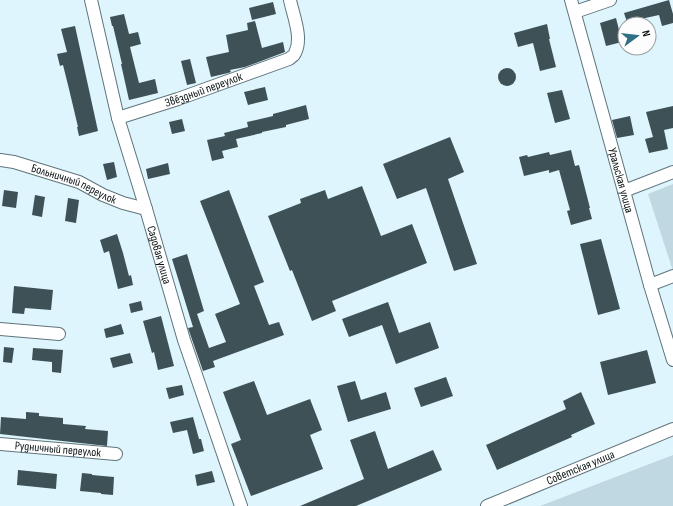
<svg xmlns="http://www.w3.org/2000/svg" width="673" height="506" font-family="'Sofia Sans Condensed',sans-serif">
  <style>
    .green { fill: #c0d8e1 }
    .building { fill: #3e5157 }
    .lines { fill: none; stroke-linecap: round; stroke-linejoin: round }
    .minor-casing { stroke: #60747b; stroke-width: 14 }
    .minor { stroke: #fff; stroke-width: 12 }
    .labels { text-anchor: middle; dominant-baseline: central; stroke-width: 4; stroke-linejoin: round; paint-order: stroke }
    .street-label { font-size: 12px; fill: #0a1214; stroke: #fdfdfd }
  </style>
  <rect width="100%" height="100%" fill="#def5fd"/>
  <g class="green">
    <polygon points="673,184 673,271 648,194"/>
    <polygon points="673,455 673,506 540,506"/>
  </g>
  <g class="building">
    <polygon points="669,0 673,14 673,23 662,26 659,15 627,22 624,13"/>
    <polygon points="273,2 276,14 252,20 249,8"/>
    <polygon points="124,14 129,34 138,32 141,44 130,47 139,83 155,79 158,93 129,100 121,64 122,64 113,26 112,26 110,17"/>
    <polygon points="616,18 622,42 606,46 600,23"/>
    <polygon points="255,21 262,48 283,42 285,52 245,67 230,70 231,72 228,73 211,77 206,57 229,52 226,35 248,30 247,23"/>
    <polygon points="547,24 550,39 549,39 556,67 540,71 533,43 518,47 514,33"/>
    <polygon points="75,26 98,131 79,136 77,127 78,127 69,89 63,65 60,66 57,54 67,52 61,29"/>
    <polygon points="190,59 196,83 187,85 181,61"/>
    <circle cx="507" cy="77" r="9"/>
    <polygon points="265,87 268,100 248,105 244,92"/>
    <polygon points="562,90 570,119 555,123 547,93"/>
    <polygon points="306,105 309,119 286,125 286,127 262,132 262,133 236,139 238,147 222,151 224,158 212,161 207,140 225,136 224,133 248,127 247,122 273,116 273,114"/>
    <polygon points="673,106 673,128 664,130 668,149 649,153 645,139 653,137 646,112"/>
    <polygon points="630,116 634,135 617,138 612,120"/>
    <polygon points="182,119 185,131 172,134 169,122"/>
    <polygon points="450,137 464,172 448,179 477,264 454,271 426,188 397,199 383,164"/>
    <polygon points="571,150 575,166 579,165 590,208 589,208 592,219 571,225 567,211 570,210 559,170 549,173 549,170 524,176 519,157 527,155 528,157 549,152 550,155"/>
    <polygon points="114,162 117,177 107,180 103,164"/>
    <polygon points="168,163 170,174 148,179 146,169"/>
    <polygon points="362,186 381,236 412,224 427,263 332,301 336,311 312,321 292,270 290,271 268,216 301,203 300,199 325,190 328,199"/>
    <polygon points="4,190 18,192 16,208 2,206"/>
    <polygon points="229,190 264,282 254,286 269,325 279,322 284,335 213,361 215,367 203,371 188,328 193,327 172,259 187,254 204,311 197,314 209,348 226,342 215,314 240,304 200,201"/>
    <polygon points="35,195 45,197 42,217 32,215"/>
    <polygon points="68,198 79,200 76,223 65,221"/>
    <polygon points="117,234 123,253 129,276 131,275 133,285 118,289 109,251 104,253 100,240"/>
    <polygon points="601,239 620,309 598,315 580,244"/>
    <polygon points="14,286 53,290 51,310 25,308 24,314 12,313"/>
    <polygon points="141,301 143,310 131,313 129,304"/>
    <polygon points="388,302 399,333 430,322 439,348 396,364 382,325 349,337 342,319"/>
    <polygon points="161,316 174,366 158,370 154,352 152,353 143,321"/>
    <polygon points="121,324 124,334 106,338 104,329"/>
    <polygon points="4,347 14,348 12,363 3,362"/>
    <polygon points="33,348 63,350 61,373 52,372 52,362 32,360"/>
    <polygon points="647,350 656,383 608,395 600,362"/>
    <polygon points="130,353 133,363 113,368 110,358"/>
    <polygon points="446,377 453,396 421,407 414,388"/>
    <polygon points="254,381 267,415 310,399 322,430 310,435 323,469 251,496 231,444 241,440 223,392"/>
    <polygon points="355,381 361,400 386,392 391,409 348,422 337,386"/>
    <polygon points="182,385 184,395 169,399 166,388"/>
    <polygon points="581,392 595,424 571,435 572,437 497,470 486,445 566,409 563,401"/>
    <polygon points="26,412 39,413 39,416 63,418 63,424 86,426 85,429 108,431 107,446 0,434 1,417 26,419"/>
    <polygon points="193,417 199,439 201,439 204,451 193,454 187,430 173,433 170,422"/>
    <polygon points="375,431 388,469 433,450 442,470 356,506 300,506 364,479 350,440"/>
    <polygon points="18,470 57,474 56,489 17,485"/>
    <polygon points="212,471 215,482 197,486 195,475"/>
    <polygon points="82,473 92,474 92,475 114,477 113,495 101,494 101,493 80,491"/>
  </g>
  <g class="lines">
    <defs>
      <g id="minor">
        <path id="s1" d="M91,0l27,118 28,91 38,131 57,166"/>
        <path id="s2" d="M571,0l79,285 23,75"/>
        <polyline points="575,12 610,0"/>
        <path id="s3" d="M118,118l60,-19 111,-40c2,-2 5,-3 6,-6 8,-15 -2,-38 -5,-53"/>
        <path id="s4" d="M0,160l14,2 65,20 24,13 20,8 23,6"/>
        <polyline points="624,191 673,172"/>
        <polyline points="650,285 673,276"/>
        <polyline points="0,329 59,334"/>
        <path id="s5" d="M0,444l116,10"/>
        <path id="s6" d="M487,506l186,-77"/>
      </g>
    </defs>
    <use href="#minor" class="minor-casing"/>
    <use href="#minor" class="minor"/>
  </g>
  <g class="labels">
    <g class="street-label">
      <text stroke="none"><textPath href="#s3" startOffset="90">Звёздный переулок</textPath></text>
      <text stroke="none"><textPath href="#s2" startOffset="187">Уральская улица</textPath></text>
      <text stroke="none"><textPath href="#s4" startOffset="78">Больничный переулок</textPath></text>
      <text stroke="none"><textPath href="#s1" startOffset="264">Садовая улица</textPath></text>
      <text stroke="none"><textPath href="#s5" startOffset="58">Рудничный переулок</textPath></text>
      <text stroke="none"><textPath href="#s6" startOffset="101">Советская улица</textPath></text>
    </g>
  </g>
  <g transform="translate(637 36) rotate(75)"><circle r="19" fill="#fdfdfd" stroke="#9c9fa0"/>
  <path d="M0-3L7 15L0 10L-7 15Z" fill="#307084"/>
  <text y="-6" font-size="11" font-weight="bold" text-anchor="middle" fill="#0a1214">N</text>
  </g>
</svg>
